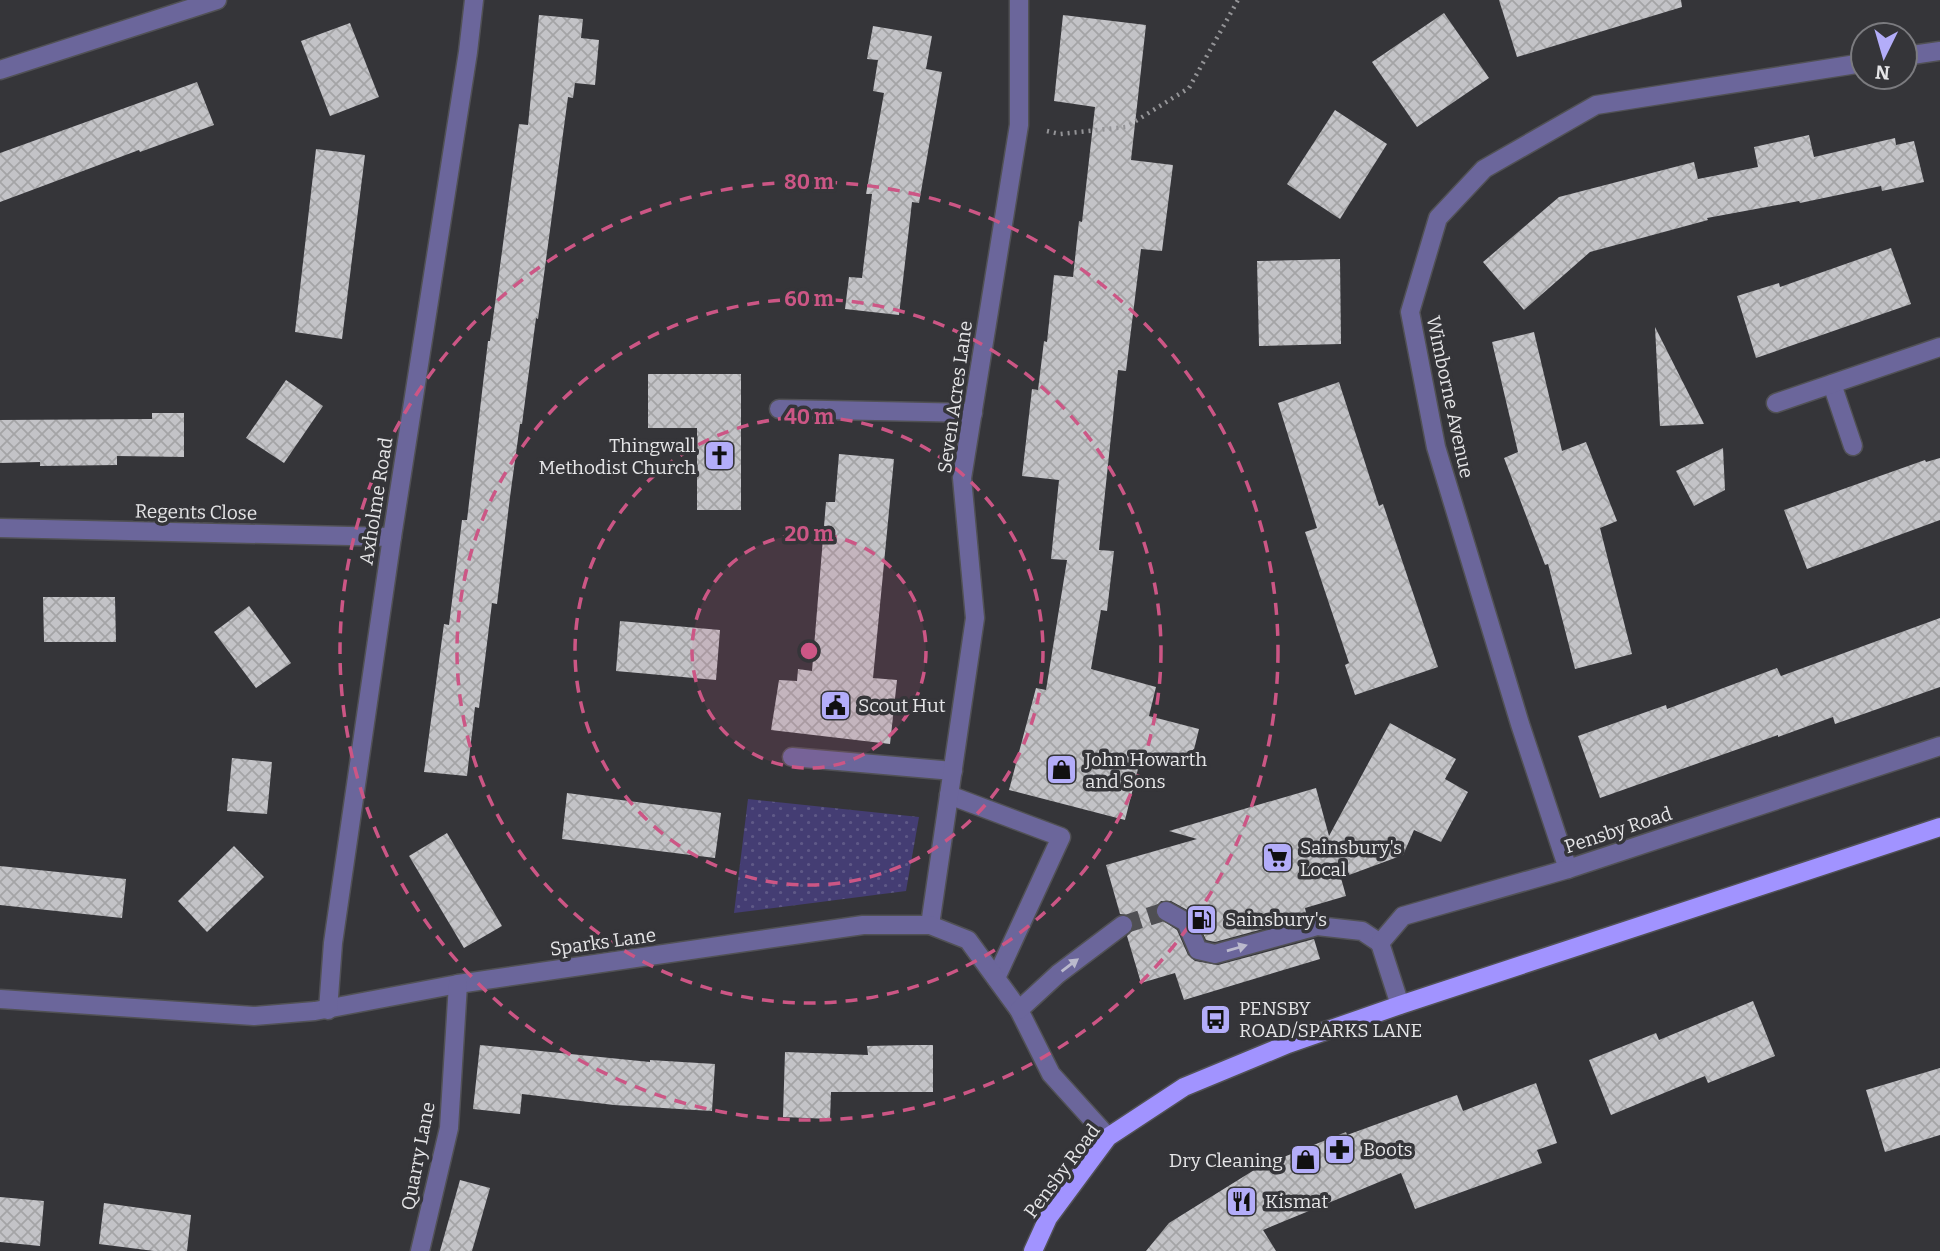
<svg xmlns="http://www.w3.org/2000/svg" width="1940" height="1251" font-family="Bitter,serif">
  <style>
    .grass { fill: url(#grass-dots) }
    .building { fill: url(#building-cross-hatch) }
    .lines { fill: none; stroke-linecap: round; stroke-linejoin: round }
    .minor-tunnel { stroke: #4f4f53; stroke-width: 18; stroke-dasharray: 18 9; stroke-linecap: butt }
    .minor-casing { stroke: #515155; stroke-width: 21 }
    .major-casing { stroke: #515155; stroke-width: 21 }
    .path { stroke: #949497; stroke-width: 4.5; stroke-dasharray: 2 5; stroke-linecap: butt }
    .minor { stroke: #6b669b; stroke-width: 18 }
    .major { stroke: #a193ff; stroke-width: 18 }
    .oneway { fill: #bab9cc }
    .ring { fill: none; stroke: #cc5685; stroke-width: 3.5; stroke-dasharray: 12 9 }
    .labels { text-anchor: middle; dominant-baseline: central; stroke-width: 7; stroke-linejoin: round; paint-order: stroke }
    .street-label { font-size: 19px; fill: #e5e5e7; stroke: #353539 }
    .poi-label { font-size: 19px; fill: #e5e5e7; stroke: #353539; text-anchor: start }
    .centre { fill: #cc5685; stroke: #353539; stroke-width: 3.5 }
    .ring-label { font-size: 21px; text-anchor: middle; font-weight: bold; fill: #cc5685; stroke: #353539; stroke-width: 7; stroke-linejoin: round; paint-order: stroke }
  </style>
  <defs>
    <pattern id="grass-dots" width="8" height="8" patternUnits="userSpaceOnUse" patternTransform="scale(1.75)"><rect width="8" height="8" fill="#443d73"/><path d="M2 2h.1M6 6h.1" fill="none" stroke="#5f5987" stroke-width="1.8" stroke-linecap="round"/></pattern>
    <pattern id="building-cross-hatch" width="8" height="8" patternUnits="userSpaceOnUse" patternTransform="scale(1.75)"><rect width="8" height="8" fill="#c3c3c7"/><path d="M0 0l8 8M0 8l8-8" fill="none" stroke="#a4a4a6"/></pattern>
  </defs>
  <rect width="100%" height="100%" fill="#353539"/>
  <polygon class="grass" points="748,799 919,817 906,891 734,913"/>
  <g class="building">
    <polygon points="1499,0 1681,0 1682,7 1517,57"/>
    <polygon points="1444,13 1489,78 1417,127 1372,62"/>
    <polygon points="539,15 583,19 581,38 599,40 595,85 575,83 573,98 568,97 538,319 536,318 522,424 520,424 510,497 497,604 492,603 479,708 475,707 467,776 424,772 444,624 449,625 462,520 467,520 488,341 490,341 519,124 528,125"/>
    <polygon points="1063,15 1146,25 1131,160 1173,165 1162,251 1141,249 1126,371 1118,370 1099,550 1114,551 1107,611 1101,610 1091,669 1156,687 1149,716 1199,729 1190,766 1142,753 1125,820 1009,790 1036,688 1046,690 1067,560 1051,559 1059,480 1022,476 1032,389 1038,390 1044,341 1047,342 1054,275 1073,277 1079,221 1082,222 1095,107 1054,101"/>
    <polygon points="350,23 379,97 330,116 301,41"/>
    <polygon points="873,26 932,36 926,69 942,72 919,203 912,202 899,315 845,309 849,277 862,278 872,194 866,194 884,93 873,91 878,60 867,59"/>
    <polygon points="197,82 214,125 140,152 139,150 0,202 0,153"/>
    <polygon points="1335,110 1387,144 1340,219 1287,184"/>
    <polygon points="1809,135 1814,157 1895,138 1896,145 1914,141 1924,182 1882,191 1881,186 1800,203 1799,201 1707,218 1708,220 1590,252 1524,310 1483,262 1559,197 1694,162 1698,179 1758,167 1754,147"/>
    <polygon points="316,149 365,155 342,339 295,332"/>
    <polygon points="1891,248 1911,304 1756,358 1737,296 1779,283 1780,287"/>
    <polygon points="1340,259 1341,344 1259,346 1257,261"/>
    <polygon points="1655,327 1704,424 1660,426"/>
    <polygon points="1534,332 1562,451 1586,442 1617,521 1600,528 1632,654 1575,669 1548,564 1545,565 1504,458 1518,452 1492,342"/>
    <polygon points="648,374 741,374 741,510 697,510 697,428 648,428"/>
    <polygon points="286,380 323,406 284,463 246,438"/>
    <polygon points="1339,382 1379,506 1383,504 1438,667 1355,695 1345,665 1349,663 1305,532 1317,528 1278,403"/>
    <polygon points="152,413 184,413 184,457 117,456 117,465 40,466 40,462 0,463 0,420 152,419"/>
    <polygon points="1723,448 1725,490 1694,506 1676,471"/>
    <polygon points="839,454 894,459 873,678 897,680 890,744 771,730 779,680 797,681 798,669 812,671 826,502 835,502"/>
    <polygon points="1940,458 1940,520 1807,569 1784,510 1925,460 1926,462"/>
    <polygon points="43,597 115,597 116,642 44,642"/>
    <polygon points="249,606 291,663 256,688 214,632"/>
    <polygon points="1940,618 1940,687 1835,724 1833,717 1778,737 1778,735 1600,798 1578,736 1666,705 1667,709 1777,668 1781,676"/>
    <polygon points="620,621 720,630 716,680 616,671"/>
    <polygon points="1390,723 1456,759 1445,779 1468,792 1441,842 1414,830 1403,855 1341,878 1346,896 1305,908 1307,917 1215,942 1206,940 1196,918 1191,912 1171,901 1161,901 1156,906 1156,916 1177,930 1188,955 1195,961 1218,965 1314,939 1320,959 1184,1000 1175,973 1141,983 1127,936 1133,930 1134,923 1128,915 1120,914 1106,865 1197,839 1169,831 1316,788 1329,836"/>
    <polygon points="232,758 272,762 267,814 227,811"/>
    <polygon points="567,793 721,813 715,858 562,839"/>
    <polygon points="447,833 502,926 464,948 409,856"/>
    <polygon points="234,846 264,877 207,932 178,901"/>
    <polygon points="0,866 126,879 122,918 0,905"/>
    <polygon points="1753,1001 1775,1056 1708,1083 1705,1076 1611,1115 1589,1060 1656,1033 1659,1040"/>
    <polygon points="480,1045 650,1062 650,1060 715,1064 712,1111 614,1105 522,1094 520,1114 473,1109"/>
    <polygon points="914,1045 933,1045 933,1092 831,1092 830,1119 783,1117 785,1052 868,1055 867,1046"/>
    <polygon points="1940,1068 1940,1135 1885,1152 1866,1090"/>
    <polygon points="1536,1083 1557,1143 1537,1150 1542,1163 1415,1209 1401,1173 1263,1230 1276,1251 1146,1251 1169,1223 1259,1167 1346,1132 1347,1135 1457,1095 1463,1111"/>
    <polygon points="460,1180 490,1188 472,1251 440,1251"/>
    <polygon points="0,1197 44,1201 40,1246 0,1242"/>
    <polygon points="104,1203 191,1215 187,1251 154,1251 99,1244"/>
  </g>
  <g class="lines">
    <polyline class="minor-tunnel" points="1123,925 1166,911"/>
    <defs>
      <g id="minor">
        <polyline points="1905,56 1940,51"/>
        <polyline points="0,70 217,0"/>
        <polyline points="1832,384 1853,446"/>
        <polyline points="1776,403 1940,347"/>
        <polyline points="779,409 973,413"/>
        <polyline points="0,528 392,537"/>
        <polyline points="792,757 953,771"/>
        <polyline points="949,795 1061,837 996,978"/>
        <polyline points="1568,869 1520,724 1436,447 1410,312 1438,218 1484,169 1596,105 1863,63"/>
        <polyline points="1166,911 1186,922 1198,950 1215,954 1317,926 1362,931 1380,943"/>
        <polyline points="930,925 975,618 962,478 1019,125 1019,0"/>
        <polyline points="0,999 254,1016 315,1011 458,984 863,925 930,925 968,940 1019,1010 1051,1074 1108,1137"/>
        <polyline points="1400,1005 1380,943 1403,916 1568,869 1940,746"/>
        <polyline points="328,1010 333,943 392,537 468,52 474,0"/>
        <polyline points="1019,1010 1058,974 1123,925"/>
        <polyline points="420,1251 449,1128 458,984"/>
      </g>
      <polyline id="major" points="1033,1251 1048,1218 1108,1137 1184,1087 1288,1044 1400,1005 1940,827"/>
    </defs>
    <use href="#minor" class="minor-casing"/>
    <use href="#major" class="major-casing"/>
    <polyline class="path" points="1047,131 1060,134 1126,127 1189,88 1238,0"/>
    <use href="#minor" class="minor"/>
    <use href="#major" class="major"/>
  </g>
  <defs><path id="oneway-solid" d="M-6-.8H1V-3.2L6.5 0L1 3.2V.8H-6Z" transform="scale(1.75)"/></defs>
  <g class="oneway">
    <use href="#oneway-solid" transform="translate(1237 948) rotate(-16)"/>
    <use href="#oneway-solid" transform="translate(1070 965) rotate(-37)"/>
  </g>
  <circle cx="809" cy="651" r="117" fill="#cc5685" fill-opacity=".12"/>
  <g class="ring">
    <circle cx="809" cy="651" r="117"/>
    <circle cx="809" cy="651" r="234"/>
    <circle cx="809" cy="651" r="352"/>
    <circle cx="809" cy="651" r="469"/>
  </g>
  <defs>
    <symbol id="church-square" viewBox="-11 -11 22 22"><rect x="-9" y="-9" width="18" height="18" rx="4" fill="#b3adf9" stroke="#353539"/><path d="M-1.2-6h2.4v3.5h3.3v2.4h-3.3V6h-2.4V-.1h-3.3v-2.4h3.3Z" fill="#111"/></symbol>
    <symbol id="civic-square" viewBox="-11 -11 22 22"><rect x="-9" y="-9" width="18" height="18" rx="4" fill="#b3adf9" stroke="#353539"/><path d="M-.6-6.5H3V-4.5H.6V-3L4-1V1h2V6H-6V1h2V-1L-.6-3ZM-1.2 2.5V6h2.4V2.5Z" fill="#111"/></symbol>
    <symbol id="shop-square" viewBox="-11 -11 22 22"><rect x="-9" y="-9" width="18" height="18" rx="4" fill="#b3adf9" stroke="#353539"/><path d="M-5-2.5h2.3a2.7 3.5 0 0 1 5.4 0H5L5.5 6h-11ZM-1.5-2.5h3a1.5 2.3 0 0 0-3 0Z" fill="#111"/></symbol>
    <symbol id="supermarket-square" viewBox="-11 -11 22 22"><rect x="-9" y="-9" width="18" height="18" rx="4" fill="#b3adf9" stroke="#353539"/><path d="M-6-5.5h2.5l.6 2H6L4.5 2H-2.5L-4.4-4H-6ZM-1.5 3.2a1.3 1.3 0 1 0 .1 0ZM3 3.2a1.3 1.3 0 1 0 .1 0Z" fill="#111"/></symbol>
    <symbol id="fuel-square" viewBox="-11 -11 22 22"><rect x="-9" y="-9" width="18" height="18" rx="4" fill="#b3adf9" stroke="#353539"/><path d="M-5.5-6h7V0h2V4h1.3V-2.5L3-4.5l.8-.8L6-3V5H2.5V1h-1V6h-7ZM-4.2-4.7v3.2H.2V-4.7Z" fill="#111"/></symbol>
    <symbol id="bus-square" viewBox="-11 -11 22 22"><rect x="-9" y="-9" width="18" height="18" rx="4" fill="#b3adf9" stroke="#353539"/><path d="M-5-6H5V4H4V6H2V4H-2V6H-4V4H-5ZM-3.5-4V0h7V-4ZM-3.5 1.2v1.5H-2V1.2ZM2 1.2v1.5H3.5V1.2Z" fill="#111"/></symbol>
    <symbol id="pharmacy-square" viewBox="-11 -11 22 22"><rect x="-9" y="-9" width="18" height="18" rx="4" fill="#b3adf9" stroke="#353539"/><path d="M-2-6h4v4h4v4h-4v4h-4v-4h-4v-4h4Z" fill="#111"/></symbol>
    <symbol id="restaurant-square" viewBox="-11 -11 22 22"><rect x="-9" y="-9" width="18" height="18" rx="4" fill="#b3adf9" stroke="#353539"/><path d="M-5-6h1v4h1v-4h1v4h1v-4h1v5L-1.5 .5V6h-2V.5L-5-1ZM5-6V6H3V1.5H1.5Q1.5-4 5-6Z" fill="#111"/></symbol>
  </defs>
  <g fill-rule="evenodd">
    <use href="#church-square" x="702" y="438" width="35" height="35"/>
    <use href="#civic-square" x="818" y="688" width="35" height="35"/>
    <use href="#shop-square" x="1044" y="752" width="35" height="35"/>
    <use href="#supermarket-square" x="1260" y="840" width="35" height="35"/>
    <use href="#fuel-square" x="1184" y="902" width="35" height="35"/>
    <use href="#bus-square" x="1198" y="1002" width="35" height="35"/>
    <use href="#pharmacy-square" x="1322" y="1132" width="35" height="35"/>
    <use href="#shop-square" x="1288" y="1142" width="35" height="35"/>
    <use href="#restaurant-square" x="1224" y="1184" width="35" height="35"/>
  </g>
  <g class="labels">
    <g class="street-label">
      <text transform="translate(955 397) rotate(-82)">Seven Acres Lane</text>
      <text transform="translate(1450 397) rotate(78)">Wimborne Avenue</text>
      <text transform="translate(376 501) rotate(-81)">Axholme Road</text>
      <text transform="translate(196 512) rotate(1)">Regents Close</text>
      <text transform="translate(1618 830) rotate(-18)">Pensby Road</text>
      <text transform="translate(603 942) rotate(-8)">Sparks Lane</text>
      <text transform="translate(418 1156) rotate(-79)">Quarry Lane</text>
      <text transform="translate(1062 1171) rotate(-53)">Pensby Road</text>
    </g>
    <g class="poi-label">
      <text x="696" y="445" text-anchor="end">Thingwall<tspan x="696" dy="22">Methodist Church</tspan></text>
      <text x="858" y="705">Scout Hut</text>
      <text x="1085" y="759">John Howarth<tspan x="1085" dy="22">and Sons</tspan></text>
      <text x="1300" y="847">Sainsbury's<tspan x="1300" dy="22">Local</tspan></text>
      <text x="1225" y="919">Sainsbury's</text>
      <text x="1239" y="1008">PENSBY<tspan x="1239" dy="22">ROAD/SPARKS LANE</tspan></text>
      <text x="1363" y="1149">Boots</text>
      <text x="1283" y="1160" text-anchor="end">Dry Cleaning</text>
      <text x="1265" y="1201">Kismat</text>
    </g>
  </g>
  <circle cx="809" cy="651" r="10" class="centre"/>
  <g class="ring-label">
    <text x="809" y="189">80 m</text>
    <text x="809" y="306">60 m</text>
    <text x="809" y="424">40 m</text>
    <text x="809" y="541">20 m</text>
  </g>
  <g transform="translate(1884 56) rotate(185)"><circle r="33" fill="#353539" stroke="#7b7b7f" stroke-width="2"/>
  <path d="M0-5L12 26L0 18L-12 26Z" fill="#b3adf9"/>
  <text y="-10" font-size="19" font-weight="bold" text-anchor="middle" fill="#e5e5e7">N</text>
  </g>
</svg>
